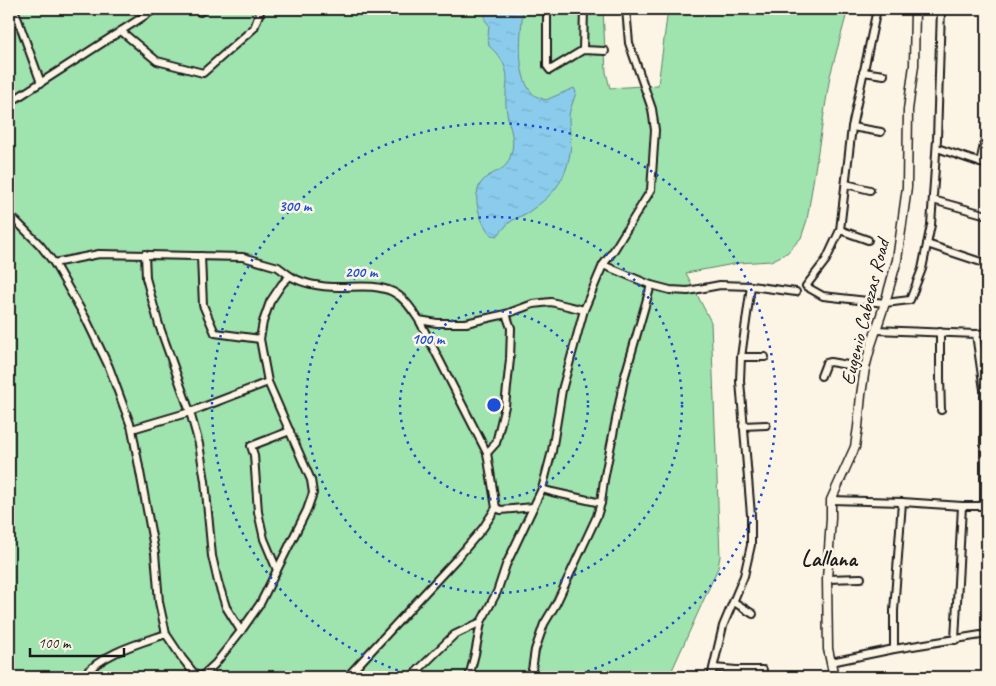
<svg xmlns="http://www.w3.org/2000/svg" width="996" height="686" font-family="Caveat,sans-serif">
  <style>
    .green { fill: #9fe3ae; stroke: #5e8065 }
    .water { fill: url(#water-ripples); stroke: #5f8699 }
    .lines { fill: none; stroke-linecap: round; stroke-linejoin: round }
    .minor-casing { stroke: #1c1c1c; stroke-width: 10 }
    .tertiary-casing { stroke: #1c1c1c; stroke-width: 11 }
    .minor { stroke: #fcf5e5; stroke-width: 6 }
    .tertiary { stroke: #fcf5e5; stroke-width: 8 }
    .ring { fill: none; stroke: #1d4ed8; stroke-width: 2.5; stroke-dasharray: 2.5 5 }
    .labels { text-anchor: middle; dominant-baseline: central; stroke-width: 5; stroke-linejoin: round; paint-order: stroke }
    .street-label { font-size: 20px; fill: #1c1c1c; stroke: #fcf5e5 }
    .quarter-label { font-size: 22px; font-weight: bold; fill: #1c1c1c; stroke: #fcf5e5 }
    .centre { fill: #1d4ed8; stroke: #fcf5e5; stroke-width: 2.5 }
    .ring-label { font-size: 15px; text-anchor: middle; font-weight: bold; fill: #1d4ed8; stroke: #fcf5e5; stroke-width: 5; stroke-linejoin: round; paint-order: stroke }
  </style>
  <defs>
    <pattern id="water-ripples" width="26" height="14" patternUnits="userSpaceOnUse" patternTransform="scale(1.25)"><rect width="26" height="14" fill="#8bccec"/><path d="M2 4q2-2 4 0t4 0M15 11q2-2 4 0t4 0" fill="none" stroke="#77afca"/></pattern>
  </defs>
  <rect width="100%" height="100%" fill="#fcf5e5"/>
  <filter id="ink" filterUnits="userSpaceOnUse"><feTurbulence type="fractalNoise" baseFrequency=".02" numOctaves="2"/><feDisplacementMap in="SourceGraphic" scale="10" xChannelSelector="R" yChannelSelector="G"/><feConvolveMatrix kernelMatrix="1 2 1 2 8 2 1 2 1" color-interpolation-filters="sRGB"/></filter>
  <g filter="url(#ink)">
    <polygon class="green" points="9,9 603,9 606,72 610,88 658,85 668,9 848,9 830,76 807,220 801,238 787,253 771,261 739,263 686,273 711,322 720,556 718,568 669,677 9,677"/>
    <path class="water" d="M485,9h38c-2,23 -8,65 9,84 3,4 9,5 14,7l28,-12 2,4c-2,9 -7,17 -7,26 0,12 3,23 1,35 -5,30 -18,43 -43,60 -5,3 -12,5 -17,9 -5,4 -9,10 -13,14l-6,-1c-12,-14 -23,-45 -4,-58 12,-8 20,-7 24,-23 5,-16 -2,-26 -4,-41 -2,-10 -1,-21 0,-31 0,-3 0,-8 -1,-11 -2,-10 -10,-19 -17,-25l-1,-9 1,-12 -4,-5z"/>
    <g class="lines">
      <defs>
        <g id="minor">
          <polyline points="14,9 41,83"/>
          <polyline points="198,9 200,12"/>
          <polyline points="547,9 547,66 550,70 583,50 605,51"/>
          <polyline points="877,9 852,127 840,230 826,260 806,286 807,287 823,296 885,303 910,300 922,269 931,225 937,139 941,9"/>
          <polyline points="121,31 157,61 203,73 254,28 261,9"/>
          <polyline points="583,50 584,9"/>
          <polyline points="863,72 884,75"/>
          <polyline points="9,103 155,9"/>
          <polyline points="852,127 881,132"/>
          <polyline points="937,148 987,165"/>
          <polyline points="980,163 987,131"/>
          <polyline points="846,184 870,190"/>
          <polyline points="933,200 987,215"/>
          <polyline points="9,214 40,245 54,263 85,317 109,367 132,429 155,553 159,602 166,634 182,658 197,677"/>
          <polyline points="840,230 868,240"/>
          <polyline points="927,244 987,264"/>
          <polyline points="145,254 146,278 159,325 190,412 199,444 205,481 212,556 218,582 226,607 241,631"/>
          <polyline points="201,256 203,305 215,333 260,339"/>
          <polyline points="54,263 99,254 243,257 278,267 290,276"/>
          <polyline points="603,265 651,285 670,290 688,291 720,285 751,286 796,292"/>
          <polyline points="419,320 437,323 466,323 506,314 533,304 551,302 584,310"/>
          <polyline points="876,330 976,334 984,390 984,501 983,504 980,506 962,506 955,640"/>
          <polyline points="940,332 940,378 941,410"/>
          <polyline points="976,334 987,333"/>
          <polyline points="741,357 765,357"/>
          <polyline points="821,376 826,363 830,362 865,368"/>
          <polyline points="743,426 766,425"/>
          <polyline points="132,429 190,412 268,382"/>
          <polyline points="487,453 496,443 505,406 510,359 511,328 506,314"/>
          <polyline points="542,489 552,492 601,503"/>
          <polyline points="831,500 902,502 962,506"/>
          <polyline points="496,508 501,510 533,507"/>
          <polyline points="277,570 264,539 258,512 254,455 251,446 290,431"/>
          <polyline points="827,579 861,578"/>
          <polyline points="734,602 753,614"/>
          <polyline points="894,649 894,611 902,502"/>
          <polyline points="831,662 894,649 987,634"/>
          <polyline points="714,668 736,670 763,670"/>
          <path d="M82,677c21,-24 55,-33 84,-43"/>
          <path d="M201,677l14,-13 26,-33 19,-27 47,-94 6,-17 -2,-13 -43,-98 -8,-43 3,-17 7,-20 12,-18 8,-8c15,9 32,11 49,11 18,0 37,-3 54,5 12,6 19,18 26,28l68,133 9,55 -13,20 -23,27 -113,122"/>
          <polyline points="411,677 454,635 481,622"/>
          <polyline points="469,677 475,654 481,622 497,592 506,565 542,489 552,451 562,390 584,310 603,265 614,250 651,190 655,130 652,109 629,43 626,9"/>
          <polyline points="531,677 535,650 544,624 556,604 597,516 601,503 604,480 624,379 651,285"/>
          <polyline points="711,677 723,626 744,576 751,545 751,515 740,381 741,357 751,286"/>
        </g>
        <polyline id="tertiary" points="834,677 828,649 827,579 831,518 831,500 855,447 858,427 861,395 865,368 871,345 885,303 897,260 907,187 908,110 914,65 915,9"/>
      </defs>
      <use href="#minor" class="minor-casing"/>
      <use href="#tertiary" class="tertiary-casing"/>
      <use href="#minor" class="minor"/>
      <use href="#tertiary" class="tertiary"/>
    </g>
  </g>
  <g class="ring">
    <circle cx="494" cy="405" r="94"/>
    <circle cx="494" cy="405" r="188"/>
    <path d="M419 677A282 282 0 1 1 569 677"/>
  </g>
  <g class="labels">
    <g class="street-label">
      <text transform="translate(865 312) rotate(-76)">Eugenio Cabezas Road</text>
    </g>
    <g class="quarter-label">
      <text x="829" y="559">Lallana</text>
    </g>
  </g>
  <circle cx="494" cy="405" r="8" class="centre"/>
  <g class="ring-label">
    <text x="295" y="211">300 m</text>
    <text x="361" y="277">200 m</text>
    <text x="428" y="344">100 m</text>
  </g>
  <rect width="996" height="686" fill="none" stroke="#fcf5e5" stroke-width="30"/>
  <rect x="15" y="15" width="966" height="656" fill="none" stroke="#1c1c1c" stroke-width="2" filter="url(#ink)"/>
  <path d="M30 648v8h94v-8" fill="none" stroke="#1c1c1c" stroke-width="2.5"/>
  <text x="38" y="648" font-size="15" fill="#1c1c1c" stroke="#fcf5e5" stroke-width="4" paint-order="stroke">100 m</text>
</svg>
